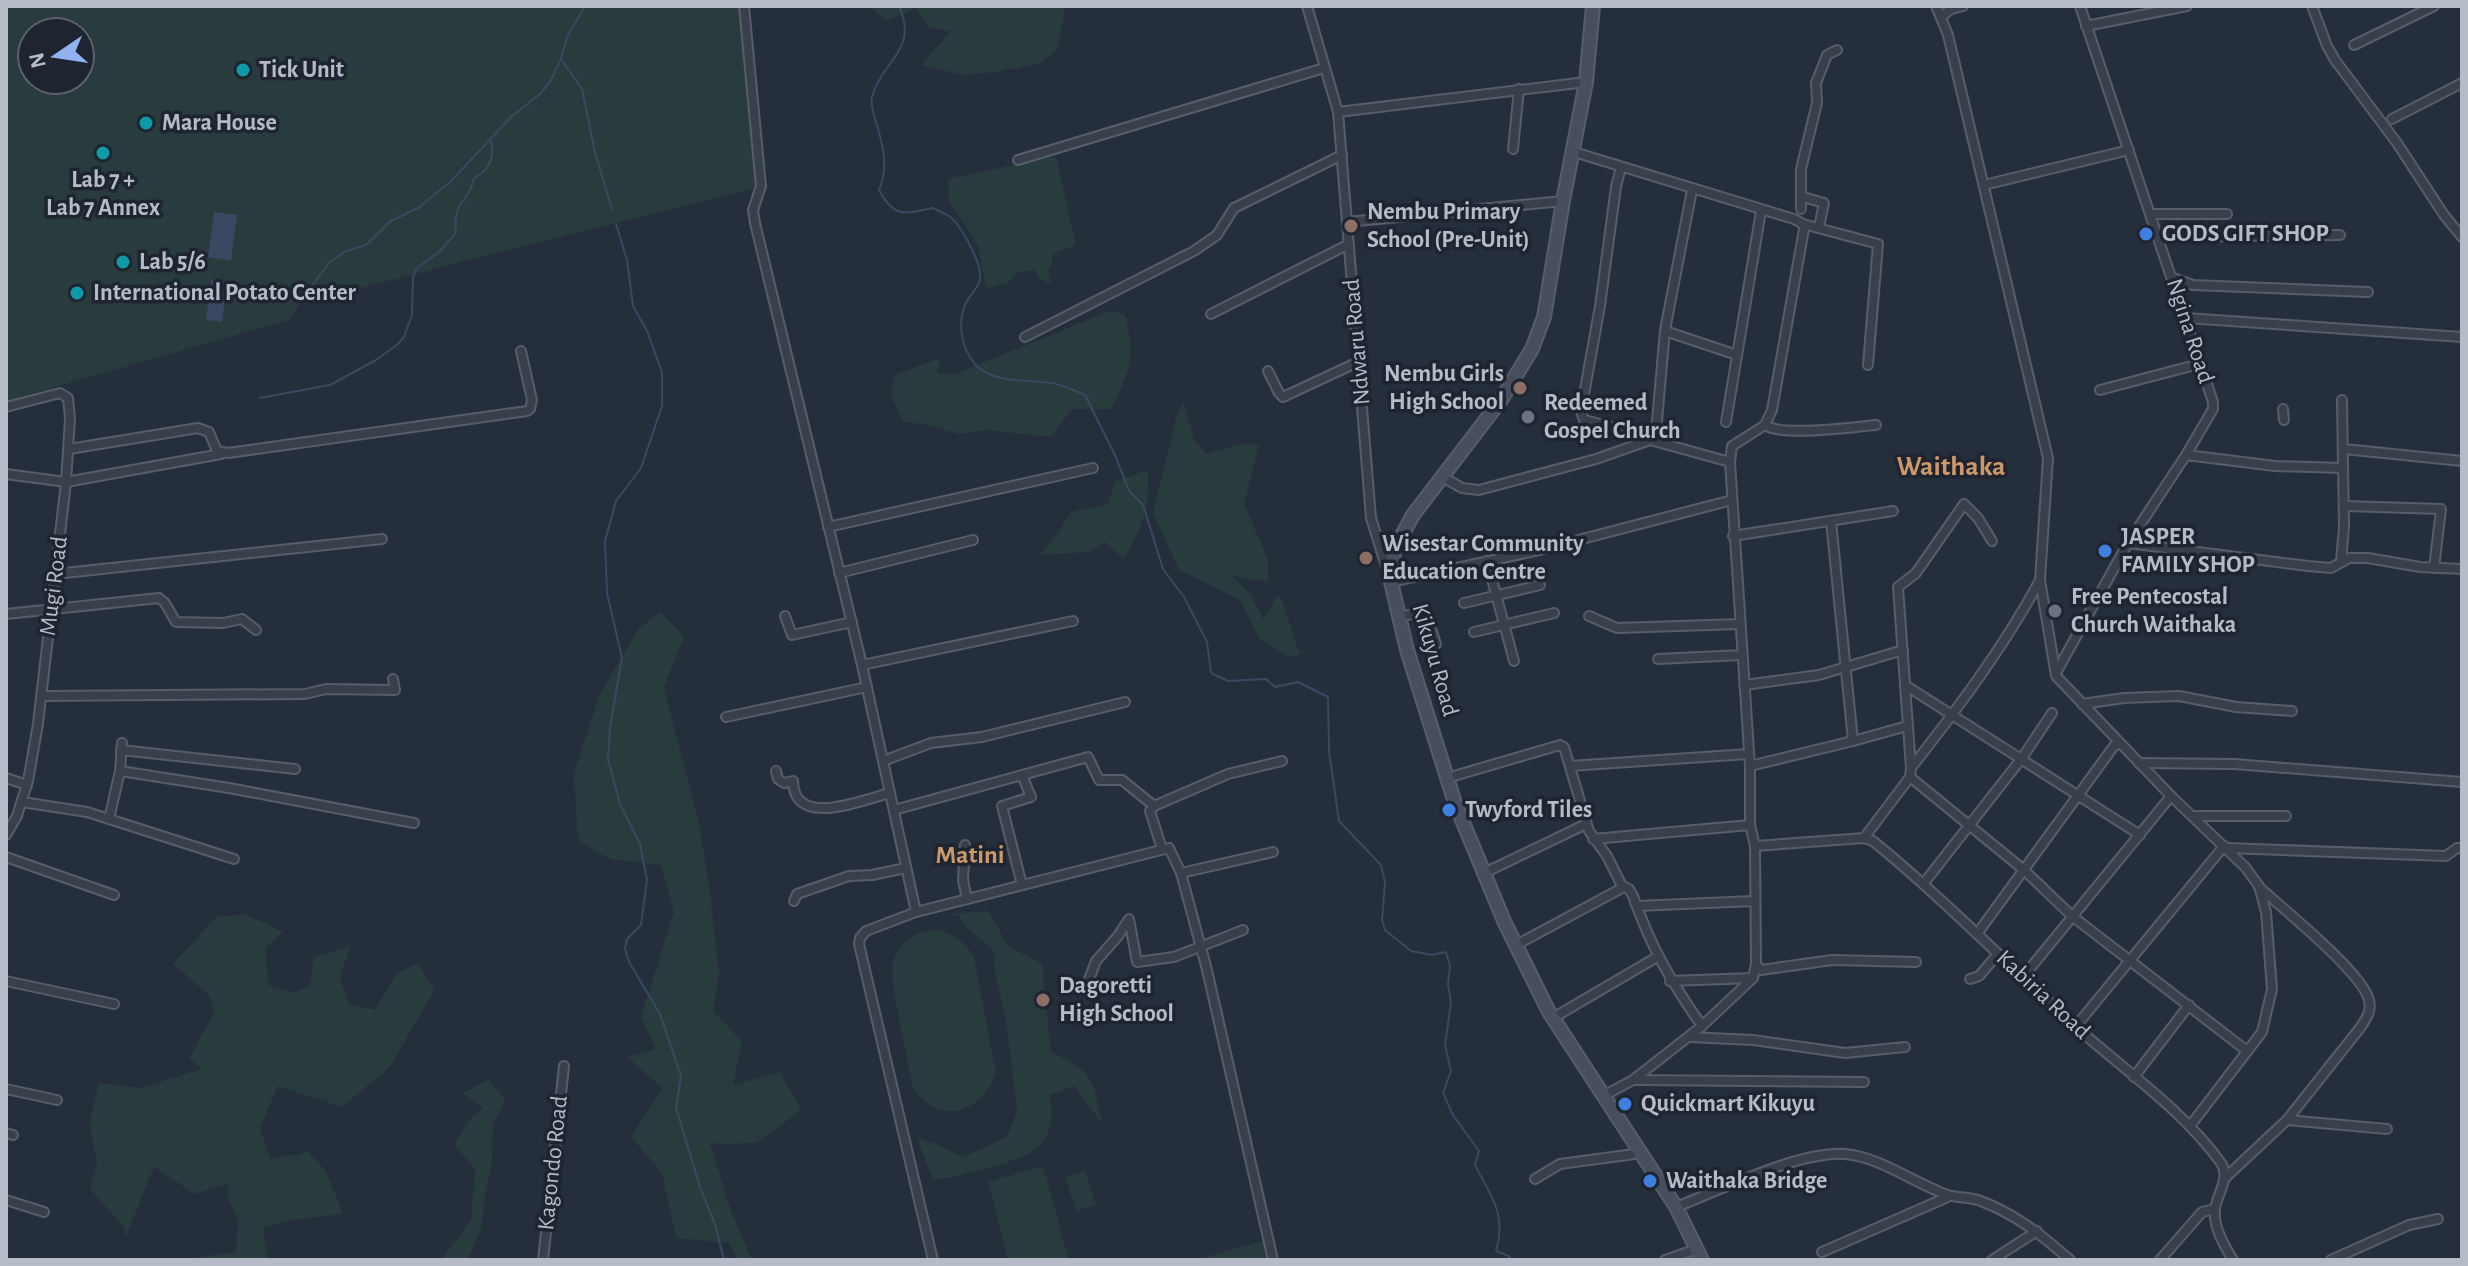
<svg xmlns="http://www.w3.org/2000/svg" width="2468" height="1266" font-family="'Alegreya Sans',sans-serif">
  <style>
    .green { fill: #283b3d; fill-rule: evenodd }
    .water { fill: #3a4962 }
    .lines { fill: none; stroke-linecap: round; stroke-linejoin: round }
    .stream { stroke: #3a4962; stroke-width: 2 }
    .minor-casing { stroke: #575e6a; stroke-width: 12 }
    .secondary-casing { stroke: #575e6a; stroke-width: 16 }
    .minor { stroke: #39404c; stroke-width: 8 }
    .secondary { stroke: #474f5e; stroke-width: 12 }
    .culture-dot { fill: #0f9aa8; stroke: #1e2531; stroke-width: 3 }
    .education-dot { fill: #8d6e63; stroke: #1e2531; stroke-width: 3 }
    .shop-dot { fill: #3f7fe0; stroke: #1e2531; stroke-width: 3 }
    .worship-dot { fill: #6b7280; stroke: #1e2531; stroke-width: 3 }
    .labels { text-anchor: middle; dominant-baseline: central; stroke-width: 7; stroke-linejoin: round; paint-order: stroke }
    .poi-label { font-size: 24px; font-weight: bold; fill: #b5bbc7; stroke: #1e2531; text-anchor: start }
    .street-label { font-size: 24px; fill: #b5bbc7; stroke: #1e2531 }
    .neighbourhood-label { font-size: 26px; font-weight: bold; fill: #cd9869; stroke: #1e2531 }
    .quarter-label { font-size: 28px; font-weight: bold; fill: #cd9869; stroke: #1e2531 }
  </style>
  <rect width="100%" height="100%" fill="#252e3b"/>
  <g class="green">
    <path d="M6,6h735l26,179 -467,118 -11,17 -283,81zM32,32h48v48h-48z"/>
    <polygon points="870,6 1065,6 1058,48 1042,63 997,72 963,75 921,65 951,31 930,28 915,8 887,21"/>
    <polygon points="1056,156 1076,245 1052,254 1052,265 1048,270 1051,284 1039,279 1035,270 1018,272 1007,284 986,288 978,246 949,201 948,179"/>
    <path d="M1112,310l13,5c11,44 6,54 -14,94h-39l-21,28 -65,-7 -27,4 -37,-10 -19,-2 -12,-27 3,-20 46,-17 -3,15 18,1z"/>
    <path d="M1183,401l11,39 13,14 32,-10 20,1 -15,58 24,57v22l-36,-6 19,19 12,24 15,-25c12,19 12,41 23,60l-12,3 -29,-17 -20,-40 -61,-30 -26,-57 22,-92z"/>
    <path d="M1148,470c2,36 -6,59 -24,89l-19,-17 -16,10 -49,3 17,-20 14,-23 37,-8 7,-23z"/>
    <polygon points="661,612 684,637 664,687 700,828 710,892 719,973 713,1011 742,1041 733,1085 780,1072 801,1110 757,1143 710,1144 731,1211 752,1260 738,1260 729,1243 676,1238 662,1173 631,1137 662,1088 627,1057 655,1049 641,1016 674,912 661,865 609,859 578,840 574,774 599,696 639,628"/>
    <path d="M988,911l21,36 33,17 9,88c44,22 41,24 51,71l-28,-37 -24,9c2,18 4,33 -8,49 -14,17 -86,34 -109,36l-16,-41 17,4 29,14 44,-20 10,-26 -11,-89 -11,-51 -2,-21 -28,-24 -6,-10 -10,-2z"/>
    <polygon points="245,914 283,932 265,949 269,985 294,993 310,985 314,957 350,946 340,979 349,1004 375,1010 396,974 418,963 435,989 390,1067 342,1107 278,1086 260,1128 270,1159 308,1152 326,1171 343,1214 292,1220 263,1228 268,1260 177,1260 236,1252 238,1221 228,1198 227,1184 195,1194 154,1167 126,1237 123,1226 90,1189 97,1162 89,1123 99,1083 141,1088 201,1069 189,1058 214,1013 209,995 173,964 216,917"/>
    <path d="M939,930c15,4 27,13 35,27l22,116c-15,41 -58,54 -83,14 -5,-22 -9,-45 -14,-68 -8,-42 -19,-85 40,-89z"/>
    <polygon points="489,1079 505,1100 493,1125 492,1161 484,1201 481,1230 467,1260 441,1260 471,1220 475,1169 454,1144 470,1119 483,1108 463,1093"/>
    <polygon points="1043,1166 1069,1260 1008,1260 988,1182"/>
    <polygon points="1085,1171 1096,1205 1076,1211 1065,1177"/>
    <polygon points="1264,1240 1269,1260 1196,1260"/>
  </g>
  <g class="water">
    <polygon points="214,212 237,215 231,261 208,257"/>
    <polygon points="211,280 227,282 222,322 206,320"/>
  </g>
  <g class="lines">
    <g class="stream">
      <polyline points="585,6 567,37 561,59 582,89 595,153 612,209"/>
      <path d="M899,6c20,45 -17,54 -27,91 -2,8 2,17 4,25 7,23 13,45 3,68 15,28 25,24 53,18 5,2 12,5 17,8 12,9 34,49 31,64 -2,8 -9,14 -13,21 -10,19 -7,46 8,63 20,22 55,14 81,20 10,2 19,7 29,11l30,60 14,36 14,14 20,64 21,28 23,45 4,31 17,8 38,-2 9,8 23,-5 30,15 1,54 10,70 42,44 4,17 -3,38 3,10 26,21 21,4 14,-3 4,14 -2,18 3,19 -6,42 6,26 -8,22 10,22 26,36 -4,14c16,32 32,49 21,86l13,5 2,4"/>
      <polyline points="616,224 627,260 633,306 647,331 662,372 662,406 641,468 616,501 605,541 607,593 622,658 610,728 608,759 620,804 640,844 647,880 641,925 627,939 625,949 629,962 660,1014 681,1076 676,1108 700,1187 715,1225 724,1260"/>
      <polyline points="304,296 330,262 346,251 366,245 391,221 418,208 450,182 512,116 540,94 550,82 561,59"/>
      <path d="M260,398l70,-13 46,-25 21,-15 7,-8 8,-22 1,-38 4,-9 22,-16 17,-19c-4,-34 13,-29 18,-55 15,-7 21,-21 17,-37"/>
    </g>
    <defs>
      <g id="minor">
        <polyline points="744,6 761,186 753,210 755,223 862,665 916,912 1169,848 1181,873 1207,970 1273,1260"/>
        <polyline points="1307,6 1338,112 1371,518 1391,582 1540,550 1732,500"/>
        <polyline points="1936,6 1948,35 2048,458 2040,580 2056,676 2171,796 2245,867 2259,886 2266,912 2272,989 2262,1032 2190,1126"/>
        <polyline points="2312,6 2327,46 2335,60 2397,143 2444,215 2462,237"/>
        <polyline points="1942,16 1951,9 1963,6"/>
        <polyline points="2086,26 2187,6"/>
        <polyline points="2354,45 2434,6"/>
        <polyline points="1338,112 1586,82"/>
        <polyline points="2392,119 2462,83"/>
        <polyline points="1513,149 1519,89"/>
        <polyline points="1574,152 1794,219 1803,224 1804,229 1772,410 1765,425 1732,446 1730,462 1750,766 1750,825 1755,846 1756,964 1753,978 1702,1026 1633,1080 1605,1095"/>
        <polyline points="1018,160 1324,68"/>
        <polyline points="1621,167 1616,187 1600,306 1581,411 1584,420 1652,437"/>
        <polyline points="1984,185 2129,150"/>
        <polyline points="1803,197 1824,203 1819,227"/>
        <polyline points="1801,209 1801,169 1817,103 1816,83 1827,55 1837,50"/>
        <polyline points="2151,214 2227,214"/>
        <polyline points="1347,222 1563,201"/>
        <polyline points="1803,224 1878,244 1868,365"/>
        <polyline points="2159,237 2340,235"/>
        <polyline points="2173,278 2193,285 2368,292"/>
        <polyline points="1211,314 1349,244"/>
        <polyline points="2186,318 2462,337"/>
        <polyline points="1665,331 1737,355"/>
        <polyline points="1025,337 1194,251 1217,235 1234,208 1342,155"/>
        <polyline points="1268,371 1279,393 1283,397 1358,362"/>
        <polyline points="2100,390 2199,364"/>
        <polyline points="6,407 60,393 68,398 70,418 66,482 38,724 28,781 17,816 6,835"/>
        <polyline points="2283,409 2284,420"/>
        <polyline points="1726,422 1761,211"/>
        <path d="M1765,425c17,12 88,2 111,0"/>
        <polyline points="1650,440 1657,421 1665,330 1692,190"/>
        <polyline points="69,449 198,428 209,432 217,451 228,453 527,411 530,409 532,400 521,351"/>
        <polyline points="2344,449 2462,461"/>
        <polyline points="2186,455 2275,466 2343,468"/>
        <polyline points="6,474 66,482 221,454"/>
        <polyline points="1441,476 1462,488 1479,490 1596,459 1650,440 1730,462"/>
        <polyline points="2345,506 2441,509 2434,568"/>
        <polyline points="828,527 1093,468"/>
        <polyline points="1733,536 1893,511"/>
        <polyline points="2128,543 2308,566 2331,568 2349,558 2368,558 2420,567 2462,569"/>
        <polyline points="1487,561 1514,661"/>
        <polyline points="2341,562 2344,527 2342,400"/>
        <polyline points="839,573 973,540"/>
        <polyline points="55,574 382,539"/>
        <polyline points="1464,603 1540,585"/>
        <polyline points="6,614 159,598 165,603 176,622 223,623 242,619 256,630"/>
        <polyline points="785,616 792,635 852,622"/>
        <polyline points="1589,616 1617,628 1740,624"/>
        <polyline points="1399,617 1425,611 1436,644"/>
        <polyline points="1474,632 1554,613"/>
        <polyline points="1658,659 1742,655"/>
        <polyline points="862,665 1073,621"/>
        <polyline points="2057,671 2128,543 2186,455 2213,409 2213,402 2080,6"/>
        <polyline points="1744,685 1819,675 1903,650"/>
        <polyline points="1905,685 2140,835"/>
        <polyline points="41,696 305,694 326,689 395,690 393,679"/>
        <polyline points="2082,704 2124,698 2179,696 2236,707 2292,711"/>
        <polyline points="726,717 867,687"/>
        <polyline points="1853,741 1907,726"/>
        <polyline points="121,750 295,769"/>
        <polyline points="883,761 931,743 982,737 1125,702"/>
        <polyline points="2139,763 2234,764 2462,782"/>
        <polyline points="1570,766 1748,754"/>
        <polyline points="1750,766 1853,741 1831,521"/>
        <polyline points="1911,768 1898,587 1916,573 1964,504 1978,518 1992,541"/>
        <polyline points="120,771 229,788 414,823"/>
        <path d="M776,771l2,8 6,4 9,-2c1,48 69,19 97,12"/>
        <polyline points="1910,777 2024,870 2072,916 2247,1051"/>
        <polyline points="6,778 27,785"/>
        <path d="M1447,778l113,-33 4,2 25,84 18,25 15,30 7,3 4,7c18,51 38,86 69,130"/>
        <polyline points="22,802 87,812 234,859"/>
        <polyline points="894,810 1088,757 1099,780 1122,780 1154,806"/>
        <polyline points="2193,816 2286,816"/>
        <polyline points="109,819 120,771 122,743"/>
        <path d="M1864,838l46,-61 1,-9c47,-60 93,-121 129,-188"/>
        <polyline points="1593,839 1750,825"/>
        <polyline points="965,845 963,880 967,899"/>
        <path d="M1755,846l109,-8 9,3c71,58 134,123 202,185 49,44 107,83 146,137 10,14 -4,31 -6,46 -2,18 9,36 18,51"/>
        <polyline points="2228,848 2446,856 2457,848 2462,848"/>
        <polyline points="1162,849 1150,811 1154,806 1228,774 1282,761"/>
        <polyline points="6,857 114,895"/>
        <polyline points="1181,873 1273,852"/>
        <polyline points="1482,874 1586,824"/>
        <polyline points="1924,883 2022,758 2052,713"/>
        <polyline points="1022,885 1002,806 1031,797 1022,775"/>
        <path d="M2259,887c24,22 103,85 110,113 3,11 -3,19 -9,28l-73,92"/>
        <polyline points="794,901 797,894 849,876 872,875 906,868"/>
        <polyline points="1635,903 1637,906 1754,901"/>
        <polyline points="916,912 866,931 860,938 859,944 933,1260"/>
        <polyline points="1977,934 2114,746 2120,743"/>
        <polyline points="1516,945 1624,887"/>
        <polyline points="1756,964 1761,970 1832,960 1916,962"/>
        <polyline points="2023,977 2171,796"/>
        <polyline points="1970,979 1979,976 1998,954"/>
        <polyline points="6,981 114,1004"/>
        <polyline points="1670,981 1753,978"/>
        <polyline points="1086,987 1096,961 1118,936 1129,919 1137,962 1174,957 1243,930"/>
        <polyline points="1553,1018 1657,957"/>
        <polyline points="2076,1026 2224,846"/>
        <polyline points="1690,1037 1753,1040 1845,1053 1905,1047"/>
        <polyline points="2134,1077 2189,1005"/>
        <polyline points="1634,1080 1864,1082"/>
        <polyline points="6,1089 57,1100"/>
        <polyline points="6,1133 13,1135"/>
        <polyline points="2225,1178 2287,1120 2387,1129"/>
        <polyline points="1535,1179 1560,1164 1642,1153"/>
        <polyline points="6,1200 44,1212"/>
        <path d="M1676,1207c45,-17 122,-56 169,-53 36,3 70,30 103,41 10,3 20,2 30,5 36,13 64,35 92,60"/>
        <polyline points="1822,1252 1950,1196"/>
        <polyline points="543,1260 564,1066"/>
        <polyline points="1665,1260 1697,1249"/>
        <polyline points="1992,1260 2037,1231"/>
        <polyline points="2160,1260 2202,1212 2215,1209"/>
        <polyline points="2331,1260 2409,1225 2438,1219"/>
      </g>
      <polyline id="secondary" points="1593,6 1586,82 1563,201 1544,317 1532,349 1501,400 1413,515 1394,550 1391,582 1407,650 1455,803 1504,921 1549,1012 1676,1207 1702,1260"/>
    </defs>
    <use href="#minor" class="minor-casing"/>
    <use href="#secondary" class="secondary-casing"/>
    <use href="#minor" class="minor"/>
    <use href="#secondary" class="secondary"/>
  </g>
  <g class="culture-dot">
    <circle cx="243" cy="70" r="8"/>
    <circle cx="146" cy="123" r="8"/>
    <circle cx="103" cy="153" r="8"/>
    <circle cx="123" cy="262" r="8"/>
    <circle cx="77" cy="293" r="8"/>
  </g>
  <g class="education-dot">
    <circle cx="1351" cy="226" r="8"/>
    <circle cx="1520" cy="388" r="8"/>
    <circle cx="1366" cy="558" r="8"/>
    <circle cx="1043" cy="1000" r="8"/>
  </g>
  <g class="shop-dot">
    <circle cx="2146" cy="234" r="8"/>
    <circle cx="2105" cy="551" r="8"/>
    <circle cx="1449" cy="810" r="8"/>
    <circle cx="1625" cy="1104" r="8"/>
    <circle cx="1650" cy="1181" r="8"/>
  </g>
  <g class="worship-dot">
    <circle cx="1528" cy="417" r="8"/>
    <circle cx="2055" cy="611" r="8"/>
  </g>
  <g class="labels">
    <g class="poi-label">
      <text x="259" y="70">Tick Unit</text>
      <text x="162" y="123">Mara House</text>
      <text x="103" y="180" text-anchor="middle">Lab 7 +<tspan x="103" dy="28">Lab 7 Annex</tspan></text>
      <text x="1367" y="212">Nembu Primary<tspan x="1367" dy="28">School (Pre-Unit)</tspan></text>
      <text x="2162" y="234">GODS GIFT SHOP</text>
      <text x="139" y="262">Lab 5/6</text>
      <text x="93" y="293">International Potato Center</text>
      <text x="1504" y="374" text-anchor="end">Nembu Girls<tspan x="1504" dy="28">High School</tspan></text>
      <text x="1544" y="403">Redeemed<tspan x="1544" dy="28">Gospel Church</tspan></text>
      <text x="2121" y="537">JASPER<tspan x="2121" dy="28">FAMILY SHOP</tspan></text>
      <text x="1382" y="544">Wisestar Community<tspan x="1382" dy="28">Education Centre</tspan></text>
      <text x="2071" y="597">Free Pentecostal<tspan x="2071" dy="28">Church Waithaka</tspan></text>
      <text x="1465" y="810">Twyford Tiles</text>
      <text x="1059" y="986">Dagoretti<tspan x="1059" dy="28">High School</tspan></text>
      <text x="1641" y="1104">Quickmart Kikuyu</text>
      <text x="1666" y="1181">Waithaka Bridge</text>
    </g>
    <g class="street-label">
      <text transform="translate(2190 331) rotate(72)">Ngina Road</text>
      <text transform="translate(1357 342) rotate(-95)">Ndwaru Road</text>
      <text transform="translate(54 586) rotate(-83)">Mugi Road</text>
      <text transform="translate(1435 660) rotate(74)">Kikuyu Road</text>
      <text transform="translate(2043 995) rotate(43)">Kabiria Road</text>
      <text transform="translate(553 1163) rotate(-84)">Kagondo Road</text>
    </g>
    <g class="neighbourhood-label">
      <text x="970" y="855">Matini</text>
    </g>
    <g class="quarter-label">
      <text x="1951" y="467">Waithaka</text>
    </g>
  </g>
  <rect width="2468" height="1266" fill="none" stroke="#b5bbc7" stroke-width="16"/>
  <g transform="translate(56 56) rotate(257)"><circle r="38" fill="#1e2531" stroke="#5a616d" stroke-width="2"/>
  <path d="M0-6L14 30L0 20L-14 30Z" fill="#90b2f1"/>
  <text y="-12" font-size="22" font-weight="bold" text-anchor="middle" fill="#b5bbc7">N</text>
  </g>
</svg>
